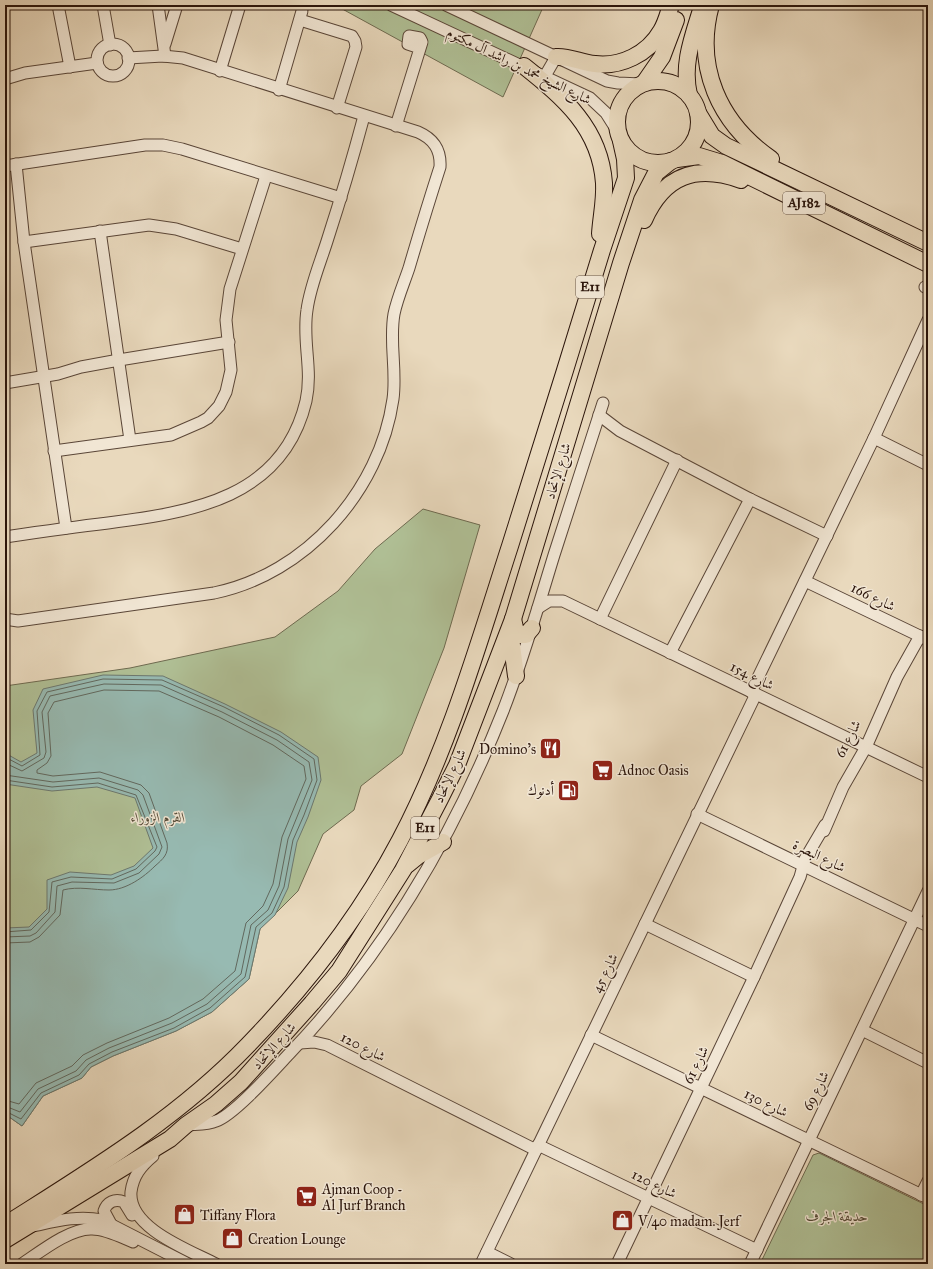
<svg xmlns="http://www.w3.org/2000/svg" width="933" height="1269" font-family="'IM FELL Great Primer',Amiri,serif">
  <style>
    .green { fill: #b0c096; stroke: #6e6a50 }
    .water { fill: #97bab2; stroke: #6c786f }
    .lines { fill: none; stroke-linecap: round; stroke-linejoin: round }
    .shore { stroke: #61685e; stroke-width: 1 }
    .minor-casing { stroke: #5a4638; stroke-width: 13 }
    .highway-casing { stroke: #2b150b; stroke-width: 18 }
    .minor { stroke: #f1e6d4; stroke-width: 11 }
    .highway { stroke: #e9d9bd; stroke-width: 16 }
    .labels { text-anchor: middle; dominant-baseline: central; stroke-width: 3; stroke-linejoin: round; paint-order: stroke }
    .shield { fill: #f1e6d4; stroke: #665447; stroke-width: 1 }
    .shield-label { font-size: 13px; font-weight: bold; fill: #2b150b }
    .street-label { font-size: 14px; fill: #2b150b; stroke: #f1e6d4 }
    .poi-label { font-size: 14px; fill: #2b150b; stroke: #f1e6d4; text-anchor: start }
    .park-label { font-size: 14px; font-style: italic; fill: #534835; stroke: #f1e6d4 }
  </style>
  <rect width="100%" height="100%" fill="#e9d9bd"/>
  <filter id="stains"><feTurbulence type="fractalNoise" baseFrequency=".005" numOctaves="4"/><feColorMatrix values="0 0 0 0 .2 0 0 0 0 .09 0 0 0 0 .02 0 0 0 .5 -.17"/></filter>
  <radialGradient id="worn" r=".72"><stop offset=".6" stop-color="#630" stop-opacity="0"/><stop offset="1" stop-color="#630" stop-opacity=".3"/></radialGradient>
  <g class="green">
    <polygon points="335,5 544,5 503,97"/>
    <polygon points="423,509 480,525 444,648 402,754 361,786 354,810 323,834 298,891 260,929 249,979 212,1012 176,1031 113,1056 91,1067 82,1078 43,1096 22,1126 5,1114 5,686 130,668 275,637 338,591 375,549"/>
    <polygon points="819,1153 928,1206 928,1264 760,1264 813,1155"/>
  </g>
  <polygon class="water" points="103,675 163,676 225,704 281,732 318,757 321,780 308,817 297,842 288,888 275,915 260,929 249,979 212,1012 176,1031 113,1056 91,1067 82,1078 43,1096 22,1126 5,1114 5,928 29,927 47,909 47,880 70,872 111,875 134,866 153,848 135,798 97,787 52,791 5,784 5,753 21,762 37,753 33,710 43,689"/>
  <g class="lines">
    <g class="shore">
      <polyline points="5,757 22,766 40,755 37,711 47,692 103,679 162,680 224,707 279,735 314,759 317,780 304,815 293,840 284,887 272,913 256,927 245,977 210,1008 174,1028 112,1052 89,1064 79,1075 41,1093 21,1119 5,1111"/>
      <polyline points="5,763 22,771 44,758 46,752 42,712 50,696 104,684 161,685 222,712 277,740 309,762 312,780 288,839 279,886 268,910 251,925 241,974 207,1004 172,1023 109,1048 86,1060 76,1071 38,1089 20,1112 5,1106"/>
      <polyline points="5,775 53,782 99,778 138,790 143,795 162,847 159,854 139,873 114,883 72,882 57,886 55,912 36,933 30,936 5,937"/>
      <polyline points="5,780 52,787 98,783 136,795 157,847 155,851 136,869 112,879 71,877 52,882 49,912 31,930 5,932"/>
      <path d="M5,943l25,-1 9,-5 21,-22 3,-25c15,-4 31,0 46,0 17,0 35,-13 46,-24 8,-7 14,-12 12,-23l-18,-50 -8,-8 -41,-13 -47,4 -16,-3v-3l10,-7 4,-7 -3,-43 6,-11 50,-12 55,1 60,26 54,28 31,21 2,13 -24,58 -9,47 -10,22 -17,17 -11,48 -32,28 -34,19 -62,25 -24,12 -11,11 -36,17 -17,21 -14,-4"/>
    </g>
    <defs>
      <g id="minor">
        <polyline points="58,5 70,67"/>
        <polyline points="103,5 110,45"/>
        <polyline points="158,5 165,56"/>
        <polyline points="391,5 590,98 606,113 618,132"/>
        <polyline points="446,5 607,81 618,83 641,84"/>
        <polyline points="300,20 352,36 355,41 356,47 337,108"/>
        <polyline points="165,44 177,5"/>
        <circle cx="113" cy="60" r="16"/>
        <polyline points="220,71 240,5"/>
        <polyline points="545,76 556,57"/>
        <polyline points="5,79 25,73 97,63"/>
        <polyline points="279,90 302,11"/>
        <polyline points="396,126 422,42 420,38 409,36 408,44 420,48"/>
        <polyline points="16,164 24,242 66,528"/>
        <polyline points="5,166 145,145 163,145 182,149 341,198"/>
        <polyline points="100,231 130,440"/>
        <polyline points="24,242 149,225 176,229 242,249"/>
        <polyline points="925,287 928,288"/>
        <polyline points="5,383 58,374 81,367 119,360 229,342"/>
        <polyline points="599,415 620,431 750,499 827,536"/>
        <polyline points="874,438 928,465"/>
        <polyline points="54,451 171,435 201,422 208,418 219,406 226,392 231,370 226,320 230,289 266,176"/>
        <path d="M5,537c34,-5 69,-10 103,-14 85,-11 175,-25 198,-122 7,-32 -4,-60 1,-91 3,-24 14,-49 21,-72 13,-40 25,-81 36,-122"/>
        <polyline points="805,581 928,640"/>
        <polyline points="538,608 549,601 563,601 928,777"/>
        <path d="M5,619l13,2 196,-28c92,-19 166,-102 179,-194 4,-29 -4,-57 1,-85 3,-15 10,-31 15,-46 10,-34 20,-67 31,-101 1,-17 -6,-28 -22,-35l-235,-74 -20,-2 -35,2"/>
        <polyline points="600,619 677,460"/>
        <polyline points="670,653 750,499"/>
        <polyline points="751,692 874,438 928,320"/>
        <polyline points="697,814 928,926"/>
        <polyline points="824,831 843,787 866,747 897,677 920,636"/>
        <polyline points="645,924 754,977"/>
        <polyline points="862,1030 928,1063"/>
        <polyline points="591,1035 928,1198"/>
        <polyline points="300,1043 314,1042 327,1045 536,1150"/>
        <path d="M186,1125c10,-1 21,0 30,-4 18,-6 58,-51 73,-67 94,-98 164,-217 214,-343 20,-51 35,-104 51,-156 16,-51 33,-101 49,-152"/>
        <polyline points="538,1145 757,1250"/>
        <path d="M153,1156c-12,10 -20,20 -22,36 -3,36 58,58 85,72"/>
        <polyline points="921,1195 928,1181"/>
        <path d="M111,1224l-7,-13c3,-9 11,-13 20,-9l8,13"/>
        <path d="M33,1226c23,-5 45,-11 69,-6l86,44"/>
        <polyline points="487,1252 511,1264"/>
        <path d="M22,1264c18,-12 48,-36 70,-35 14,0 29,8 41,13"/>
        <polyline points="481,1264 756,694"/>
        <polyline points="617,1264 754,977 800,877 805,859 825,825"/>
        <polyline points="750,1264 928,891"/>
      </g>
      <g id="highway">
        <path d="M711,5c-17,62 8,118 60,154"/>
        <path d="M556,57c14,-1 25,6 39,7 26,3 53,-10 66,-33 5,-8 7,-17 10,-26"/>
        <path d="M524,66c40,32 76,62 80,117 1,18 -3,34 -4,51"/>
        <circle cx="658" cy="122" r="41"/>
        <polyline points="644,83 662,57 676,20"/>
        <path d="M689,95c-7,-30 3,-56 12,-85"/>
        <polyline points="698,113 712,136 726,146 928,243"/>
        <polyline points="677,159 699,156 722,163 928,264"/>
        <path d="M644,220c20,-45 52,-56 97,-40"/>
        <polyline points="513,619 516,632 519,635 526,635 532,628"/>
        <polyline points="510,630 516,676"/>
        <polyline points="407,865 418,856 443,842"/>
        <path d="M5,1225c85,-54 172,-106 243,-180 59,-61 112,-129 152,-205 49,-93 78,-195 110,-294 31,-99 62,-197 92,-296l24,-72 -1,-19 -4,-18"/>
        <polyline points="5,1240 170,1139 186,1125 216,1104 241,1082 312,1003 339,971 403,870 440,799 457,765 513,619 621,263 642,200 656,173 671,161"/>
      </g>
    </defs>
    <use href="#minor" class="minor-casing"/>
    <use href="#highway" class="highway-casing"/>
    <use href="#minor" class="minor"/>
    <use href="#highway" class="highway"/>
  </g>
  <defs>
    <symbol id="restaurant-square" viewBox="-11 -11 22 22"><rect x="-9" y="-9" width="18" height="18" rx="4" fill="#8f2418" stroke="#f1e6d4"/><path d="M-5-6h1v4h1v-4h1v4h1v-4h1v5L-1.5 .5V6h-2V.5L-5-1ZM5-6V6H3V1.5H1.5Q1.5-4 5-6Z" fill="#fff"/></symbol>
    <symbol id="supermarket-square" viewBox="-11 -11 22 22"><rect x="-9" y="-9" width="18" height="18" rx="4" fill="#8f2418" stroke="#f1e6d4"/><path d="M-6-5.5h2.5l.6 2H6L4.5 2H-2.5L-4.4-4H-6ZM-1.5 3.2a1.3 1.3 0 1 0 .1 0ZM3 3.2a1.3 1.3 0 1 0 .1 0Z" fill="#fff"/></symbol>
    <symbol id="fuel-square" viewBox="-11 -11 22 22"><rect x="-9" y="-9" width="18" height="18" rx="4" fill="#8f2418" stroke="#f1e6d4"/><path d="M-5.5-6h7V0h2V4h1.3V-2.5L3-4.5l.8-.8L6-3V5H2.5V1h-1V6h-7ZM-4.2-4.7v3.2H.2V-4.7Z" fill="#fff"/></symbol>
    <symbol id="shop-square" viewBox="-11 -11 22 22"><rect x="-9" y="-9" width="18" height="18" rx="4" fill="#8f2418" stroke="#f1e6d4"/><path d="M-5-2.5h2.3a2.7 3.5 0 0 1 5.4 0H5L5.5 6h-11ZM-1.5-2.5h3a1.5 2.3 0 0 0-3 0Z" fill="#fff"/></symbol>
  </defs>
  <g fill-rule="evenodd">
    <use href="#restaurant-square" x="538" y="736" width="25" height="25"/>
    <use href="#supermarket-square" x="590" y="758" width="25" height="25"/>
    <use href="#fuel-square" x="556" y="778" width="25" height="25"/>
    <use href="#supermarket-square" x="294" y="1184" width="25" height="25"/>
    <use href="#shop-square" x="172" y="1202" width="25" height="25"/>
    <use href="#shop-square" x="610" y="1208" width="25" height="25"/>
    <use href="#shop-square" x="220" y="1226" width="25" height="25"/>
  </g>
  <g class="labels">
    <g class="shield">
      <rect x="783" y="192" width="42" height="22" rx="3"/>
      <rect x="576" y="276" width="28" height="22" rx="3"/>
      <rect x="411" y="817" width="28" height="22" rx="3"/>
    </g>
    <g class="shield-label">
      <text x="804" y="203">AJ182</text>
      <text x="590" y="287">E11</text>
      <text x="425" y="828">E11</text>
    </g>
    <g class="street-label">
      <text transform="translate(519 66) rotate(26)">شارع الشيخ محمد بن راشد آل مكتوم</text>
      <text transform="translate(558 471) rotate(-73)">شارع الإتحاد</text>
      <text transform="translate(873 597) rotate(26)">شارع 166</text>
      <text transform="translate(752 676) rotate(26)">شارع 154</text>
      <text transform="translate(848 739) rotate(-63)">شارع 61</text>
      <text transform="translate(450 776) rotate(-65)">شارع الإتحاد</text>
      <text transform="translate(819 856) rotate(26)">شارع البصرة</text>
      <text transform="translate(605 973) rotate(-64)">شارع 45</text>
      <text transform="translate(274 1046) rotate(-48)">شارع الإتحاد</text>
      <text transform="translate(363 1047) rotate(27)">شارع 120</text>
      <text transform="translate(696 1065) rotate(-64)">شارع 61</text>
      <text transform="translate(816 1091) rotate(-64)">شارع 69</text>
      <text transform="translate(766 1103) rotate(26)">شارع 130</text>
      <text transform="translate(654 1184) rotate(26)">شارع 120</text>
    </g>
    <g class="poi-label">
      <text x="536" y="749" text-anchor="end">Domino's</text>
      <text x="618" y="770">Adnoc Oasis</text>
      <text x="554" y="790" text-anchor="end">أدنوك</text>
      <text x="322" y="1189">Ajman Coop -<tspan x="322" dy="16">Al Jurf Branch</tspan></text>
      <text x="200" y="1215">Tiffany Flora</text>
      <text x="638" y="1221">V/40 madam. Jerf</text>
      <text x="248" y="1239">Creation Lounge</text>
    </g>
    <g class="park-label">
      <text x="158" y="817">القرم الزوراء</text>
      <text x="837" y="1216">حديقة الجرف</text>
    </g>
  </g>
  <rect width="933" height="1269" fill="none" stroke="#e9d9bd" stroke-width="20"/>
  <rect x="6" y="6" width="921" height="1257" fill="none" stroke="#2b150b" stroke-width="2"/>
  <rect x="10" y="10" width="913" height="1249" fill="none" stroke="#2b150b"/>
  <rect width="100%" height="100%" filter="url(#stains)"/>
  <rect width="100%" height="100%" fill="url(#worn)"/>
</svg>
